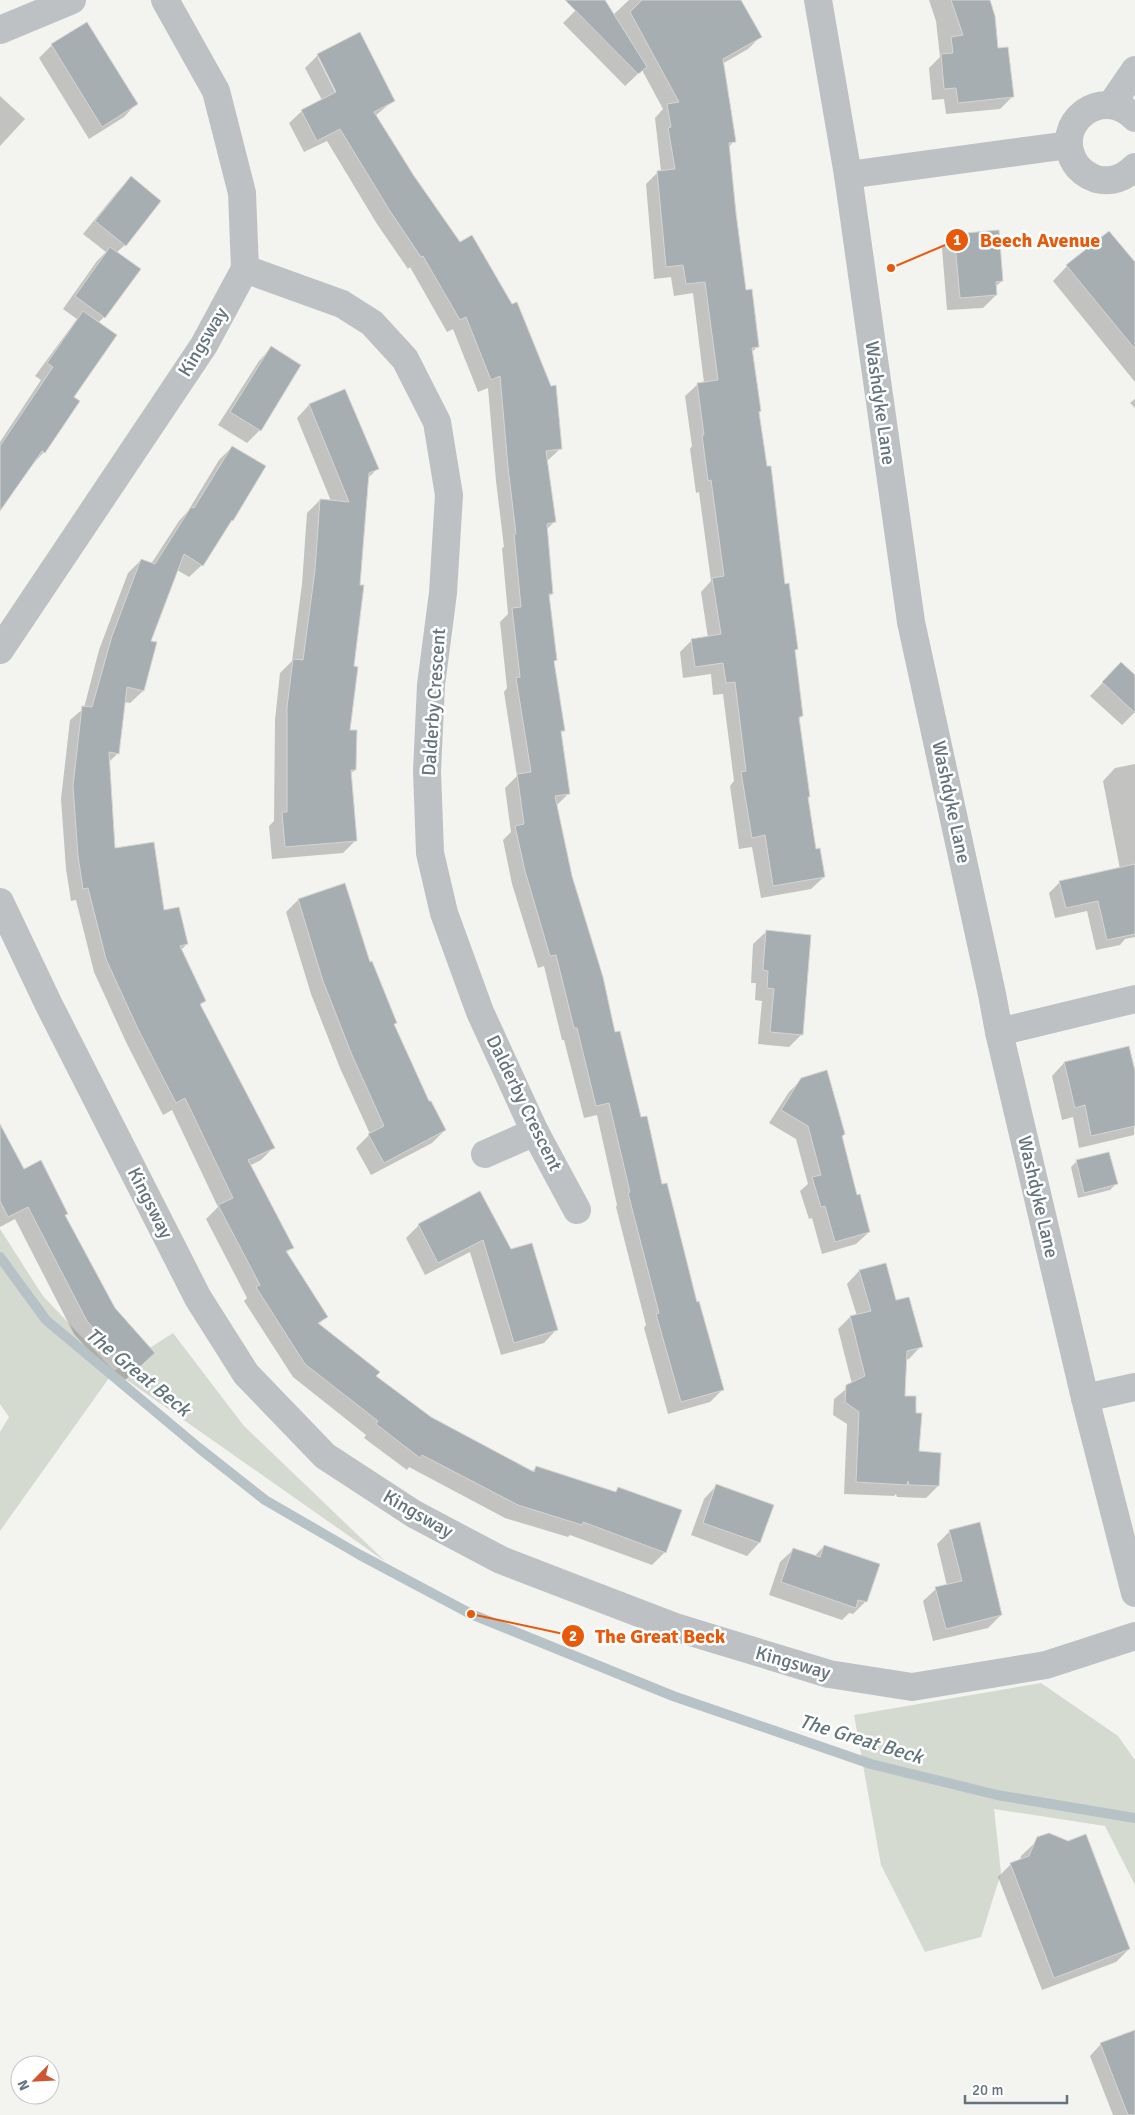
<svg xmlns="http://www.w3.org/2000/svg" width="1135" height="2115" font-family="Signika,sans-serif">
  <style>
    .green { fill: #d5dad1 }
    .shadow { fill: #0003; fill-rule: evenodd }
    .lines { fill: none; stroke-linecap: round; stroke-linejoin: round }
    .stream { stroke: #b7c2c6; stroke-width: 10 }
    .building { fill: #a7aeb2; stroke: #d5d5d3 }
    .minor { stroke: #bdc1c4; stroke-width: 28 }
    .labels { text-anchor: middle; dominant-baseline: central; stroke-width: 5; stroke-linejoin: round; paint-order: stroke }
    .street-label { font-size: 19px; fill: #65737e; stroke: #fff }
    .water-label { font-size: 20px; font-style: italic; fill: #61757b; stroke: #fff }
    .leader { fill: none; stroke: #e8590c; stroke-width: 2 }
    .callout-dot { fill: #e8590c; stroke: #fff; stroke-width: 2 }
    .mark-label { font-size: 15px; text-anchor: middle; font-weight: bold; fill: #fff }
    .callout-label { font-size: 20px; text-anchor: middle; font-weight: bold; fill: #e8590c; stroke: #fff; stroke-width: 5; stroke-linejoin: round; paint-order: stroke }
  </style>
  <rect width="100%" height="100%" fill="#f3f3f0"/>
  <g class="green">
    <polygon points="0,1229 43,1296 114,1371 173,1333 244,1426 386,1562 114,1371 0,1531 0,1432 9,1417 0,1404"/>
    <polygon points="1041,1683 1118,1736 1135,1760 1135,1885 1105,1826 994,1809 1001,1873 981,1937 925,1952 881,1865 854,1715"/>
  </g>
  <g class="shadow">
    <polygon points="593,0 604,0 613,15 629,0 739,0 760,37 748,49 722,64 734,141 729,147 735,213 745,291 758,346 752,352 758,413 784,585 796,649 794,652 802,716 798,720 809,797 806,799 815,850 824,877 811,889 761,898 752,847 739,849 730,786 734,781 723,694 713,695 711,674 683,678 680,652 692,640 708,638 701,592 711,581 699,492 696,493 690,449 692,446 685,396 698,384 704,383 693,293 674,296 671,277 654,279 646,184 658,172 661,171 655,118 663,109 642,70 625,86 563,23 575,11"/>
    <polygon points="929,0 988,0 996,49 1013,96 1000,109 946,114 944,99 932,100 929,68 940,57 936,21"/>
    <polygon points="52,45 136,104 124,117 89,139 39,58"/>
    <path d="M318,55l75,46 -18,15 185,333 -14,13 8,60 -8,8 6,64 -4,3 7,63 -2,3 11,67 -4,4 9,59 -13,13 14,70 44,158 108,356 -12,12 -42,12 -24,-86 2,-3 -30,-118 1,-2 -20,-90 -13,3 -20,-78h-2l-18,-74 -6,2 -26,-84 -9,-44 8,-8 -6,-44 12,-12 -13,-84 3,-4 -7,-66 8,-8 -6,-66 2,-1 -8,-66 -8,-93 -10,4 -25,-63 -6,3 -37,-65 -2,2 -31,-45 -50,-83 -23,11 -15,-29 13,-12 20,-11 -17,-32zM318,58h3l19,39 -2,1z"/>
    <polygon points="0,96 25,119 0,146"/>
    <polygon points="131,178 125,245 116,253 104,317 98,323 72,397 44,452 32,465 0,509 0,442 41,380 35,376 77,319 63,309 97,261 106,252 83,234 118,191"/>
    <polygon points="955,235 1002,281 995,287 996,295 983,308 947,310 942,248"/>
    <polygon points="1135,264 1135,382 1053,281 1067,266"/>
    <polygon points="271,348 260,430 247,443 218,425 259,361"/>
    <polygon points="345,390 377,469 367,479 352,667 349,731 355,770 350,774 356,840 343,853 272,859 269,826 274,821 275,720 280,673 292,661 302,584 307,513 320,500 331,501 297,418 309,405"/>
    <polygon points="1135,399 1135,408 1130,403"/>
    <polygon points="232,447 232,520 202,565 189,577 177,570 149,641 143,691 130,703 124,702 118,753 108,763 114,849 187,944 181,950 204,1001 200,1006 273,1148 261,1160 249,1166 292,1247 286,1253 326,1317 318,1325 375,1376 431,1418 532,1472 536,1467 614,1493 618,1488 665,1552 652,1565 570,1535 568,1537 505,1518 409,1467 407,1470 364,1438 366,1435 293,1377 244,1301 247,1298 206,1219 218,1207 172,1110 163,1115 126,1042 94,972 76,900 71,901 66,869 61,799 70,720 84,708 99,650 128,573 141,560 151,564 179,521 188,511 219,460"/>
    <polygon points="1109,676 1135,676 1135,712 1122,725 1090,696"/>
    <polygon points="1135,764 1135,937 1125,939 1120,945 1096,950 1087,911 1055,918 1049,893 1060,882 1120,869 1103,781 1115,768"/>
    <polygon points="298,900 370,963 396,1022 393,1025 429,1103 445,1130 432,1143 371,1175 356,1148 370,1134 340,1068 311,994 286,912"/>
    <polygon points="766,932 802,1034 789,1047 758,1044 762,1001 755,1000 756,983 751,983 753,944"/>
    <polygon points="1064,1063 1135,1069 1134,1135 1079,1148 1073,1117 1062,1120 1052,1076"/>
    <polygon points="802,1079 844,1134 841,1137 856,1196 869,1232 856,1244 822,1254 812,1218 809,1219 800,1191 808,1184 796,1139 769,1123 789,1092"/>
    <polygon points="0,1127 23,1170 64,1216 141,1365 120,1385 74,1334 15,1219 0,1227"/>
    <polygon points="1077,1161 1116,1184 1110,1190 1078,1198 1071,1167"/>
    <polygon points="480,1192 510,1251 556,1330 544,1343 501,1355 470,1252 425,1275 406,1238 419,1225"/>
    <polygon points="885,1264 895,1302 921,1346 909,1359 905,1360 903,1397 917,1453 938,1486 926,1498 897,1497 896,1494 894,1496 844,1494 847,1424 833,1415 834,1399 852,1384 838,1329 850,1317 857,1316 847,1284 859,1271"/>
    <polygon points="716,1486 759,1543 747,1556 691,1535 704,1499"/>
    <polygon points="950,1531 1001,1615 988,1628 933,1641 923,1601 936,1589 947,1586 937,1544"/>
    <polygon points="824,1546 866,1601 853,1614 849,1613 842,1620 769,1595 780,1562 793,1550 814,1557"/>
    <polygon points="1043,1835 1055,1835 1068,1842 1129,1949 1116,1962 1042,1990 998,1877 1011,1864 1020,1861 1021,1856"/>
    <polygon points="1135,2031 1135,2115 1113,2115 1090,2056 1101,2044"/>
  </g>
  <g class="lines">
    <polyline class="stream" points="0,1257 46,1320 199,1448 265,1500 360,1555 471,1614 673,1696 871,1764 997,1795 1135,1818"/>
  </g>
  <g class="building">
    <polygon points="565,0 605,0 647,67 638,74"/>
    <polygon points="642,0 741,0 762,37 723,59 736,142 729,143 736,213 746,290 752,289 759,347 752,348 761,411 759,412 767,466 771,466 785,584 789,583 798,649 795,650 803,716 799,717 810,797 808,797 816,849 820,848 825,877 773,886 765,835 752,838 741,772 746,771 735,682 726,683 723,663 695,667 691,639 721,634 712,578 724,576 711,480 708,481 702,435 704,435 697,383 718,380 705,282 686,284 683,265 666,267 657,171 675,169 668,128 671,127 667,104 679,102 630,12"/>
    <polygon points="951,0 990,0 995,16 998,48 1008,47 1014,97 958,103 956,88 944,89 941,54 953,53 951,37 963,35"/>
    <polygon points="87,22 138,104 102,127 51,44"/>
    <polygon points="360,32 395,101 374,112 414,176 460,242 472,235 512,304 517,302 551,386 556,385 562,449 546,451 556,522 547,524 553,594 549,594 557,660 554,661 565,731 561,731 570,794 555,796 572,876 603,977 615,1032 620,1031 641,1117 647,1116 662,1184 667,1183 697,1302 699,1301 724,1390 681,1402 656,1314 659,1313 628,1193 630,1192 609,1103 596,1106 577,1028 574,1028 556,955 550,956 525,871 515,826 524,824 517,774 531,772 516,678 520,677 512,608 521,607 514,534 516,534 508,467 500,376 491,380 466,317 460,320 423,256 421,257 390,211 340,129 317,141 301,110 336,92 317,54"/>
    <polygon points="131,176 161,201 126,246 95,221"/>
    <polygon points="999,230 1003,281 996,282 997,295 960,298 954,234"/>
    <polygon points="1109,231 1135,262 1135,349 1066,265"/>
    <polygon points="110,247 141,269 105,318 75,296"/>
    <polygon points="83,311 117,335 74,397 80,401 45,453 42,451 0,511 0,446 53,367 47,363"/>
    <polygon points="271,346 301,365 261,431 230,412"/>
    <polygon points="345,389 379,469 369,473 360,585 364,585 354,666 358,667 350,730 357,730 356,770 351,770 357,841 285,847 282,812 287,812 287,707 293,659 303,660 315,570 320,499 349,502 309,404"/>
    <polygon points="232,446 266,466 233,521 232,520 203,566 184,554 151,641 157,642 144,691 127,687 119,754 109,752 115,848 154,842 164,910 179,907 188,944 180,946 206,1001 200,1004 275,1148 248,1160 294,1248 286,1251 328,1317 318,1323 380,1372 376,1376 431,1417 534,1472 536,1466 616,1492 618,1487 682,1510 666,1553 583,1522 582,1525 518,1505 422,1455 420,1458 376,1424 378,1421 305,1364 256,1287 260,1285 218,1205 233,1198 185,1098 176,1103 138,1029 106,959 88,888 83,889 78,856 73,786 82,706 92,707 112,636 141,559 155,564 191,507 194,508"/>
    <polygon points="1121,662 1135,675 1135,713 1102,682"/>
    <polygon points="1135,864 1135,934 1107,940 1098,901 1066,908 1059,881"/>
    <polygon points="345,883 370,962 372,961 397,1023 394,1024 429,1101 431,1101 446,1130 384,1163 368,1134 384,1126 352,1055 323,981 298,899"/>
    <polygon points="766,930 811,935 803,1035 770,1032 774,989 767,988 768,971 763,970"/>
    <polygon points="1129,1046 1135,1071 1135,1126 1091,1136 1085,1105 1075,1108 1064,1062"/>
    <polygon points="827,1070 845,1134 842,1136 857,1195 860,1194 870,1232 835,1242 825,1206 821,1207 812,1177 821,1175 808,1126 781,1110 801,1078"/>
    <polygon points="0,1124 24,1169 41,1160 68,1214 65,1215 115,1308 155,1353 133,1373 87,1321 28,1207 8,1217 0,1201"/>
    <polygon points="1109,1152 1118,1184 1084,1193 1076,1160"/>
    <polygon points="480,1191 511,1249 532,1243 558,1330 514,1343 483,1240 438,1263 418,1224"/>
    <polygon points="886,1263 896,1300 909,1297 923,1347 907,1351 905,1396 916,1396 916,1413 922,1413 919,1451 941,1453 939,1486 909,1485 908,1481 907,1485 856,1482 859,1412 845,1402 846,1385 865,1376 850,1316 871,1311 859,1270"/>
    <polygon points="716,1484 774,1505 760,1543 703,1523"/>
    <polygon points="980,1522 1002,1615 946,1629 935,1587 962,1581 949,1530"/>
    <polygon points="824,1545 880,1564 867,1602 858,1600 856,1608 781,1582 793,1548 820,1557"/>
    <polygon points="1049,1833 1068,1841 1086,1834 1130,1949 1054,1978 1010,1863 1029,1856 1037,1837"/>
    <polygon points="1135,2030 1135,2115 1128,2115 1100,2043"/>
  </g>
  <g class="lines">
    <g class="minor">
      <polyline points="818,0 848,175 911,622 992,994 999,1032 1085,1398 1135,1593"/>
      <polyline points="0,30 72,0"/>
      <polyline points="1111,105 1135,70"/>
      <path d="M1135,118c-32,-34 -84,5 -60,45 5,8 13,13 21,16 16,4 28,-1 39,-12"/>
      <polyline points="848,175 1069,145"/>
      <polyline points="245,269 342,304 372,323 405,359 437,422 449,495 443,593 431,685 427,771 430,853 444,913 480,1012 535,1132 577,1210"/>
      <polyline points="0,650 204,345 245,269 242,193 216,91 165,0"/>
      <polyline points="0,902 49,1005 198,1298 246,1374 325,1456 414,1514 501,1560 584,1592 678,1628 829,1674 912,1687 1046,1665 1135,1636"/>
      <polyline points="999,1032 1135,999"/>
      <polyline points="485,1154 535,1132"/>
      <polyline points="1085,1398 1135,1387"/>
    </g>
  </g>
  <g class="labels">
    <g class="street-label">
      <text transform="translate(203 342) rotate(-59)">Kingsway</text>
      <text transform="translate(880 403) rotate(82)">Washdyke Lane</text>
      <text transform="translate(434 702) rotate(-86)">Dalderby Crescent</text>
      <text transform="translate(951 802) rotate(78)">Washdyke Lane</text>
      <text transform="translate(524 1103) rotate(64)">Dalderby Crescent</text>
      <text transform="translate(1038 1197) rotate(77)">Washdyke Lane</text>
      <text transform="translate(150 1203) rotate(63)">Kingsway</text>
      <text transform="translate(418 1514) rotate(30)">Kingsway</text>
      <text transform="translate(793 1663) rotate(16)">Kingsway</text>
    </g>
    <g class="water-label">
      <text transform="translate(138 1372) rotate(39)">The Great Beck</text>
      <text transform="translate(861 1739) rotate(17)">The Great Beck</text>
    </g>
  </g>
  <path class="leader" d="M891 268L957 240M471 1614L573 1636"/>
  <g class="callout-dot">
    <circle cx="891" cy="268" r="5"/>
    <circle cx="471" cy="1614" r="5"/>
    <circle cx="957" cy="240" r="12"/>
    <circle cx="573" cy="1636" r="12"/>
  </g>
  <g class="mark-label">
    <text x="957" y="245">1</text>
    <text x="573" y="1641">2</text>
  </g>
  <g class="callout-label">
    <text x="1040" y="247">Beech Avenue</text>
    <text x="660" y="1643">The Great Beck</text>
  </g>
  <g transform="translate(35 2080) rotate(246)"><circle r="24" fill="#ffffff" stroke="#c1c7cb"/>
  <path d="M0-4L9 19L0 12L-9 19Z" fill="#d05633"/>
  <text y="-8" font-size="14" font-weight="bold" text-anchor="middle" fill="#65737e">N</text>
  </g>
  <path d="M965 2095v8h102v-8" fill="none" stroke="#65737e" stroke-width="2.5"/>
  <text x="972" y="2095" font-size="15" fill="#65737e" stroke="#ffffff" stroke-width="4" paint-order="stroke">20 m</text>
</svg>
